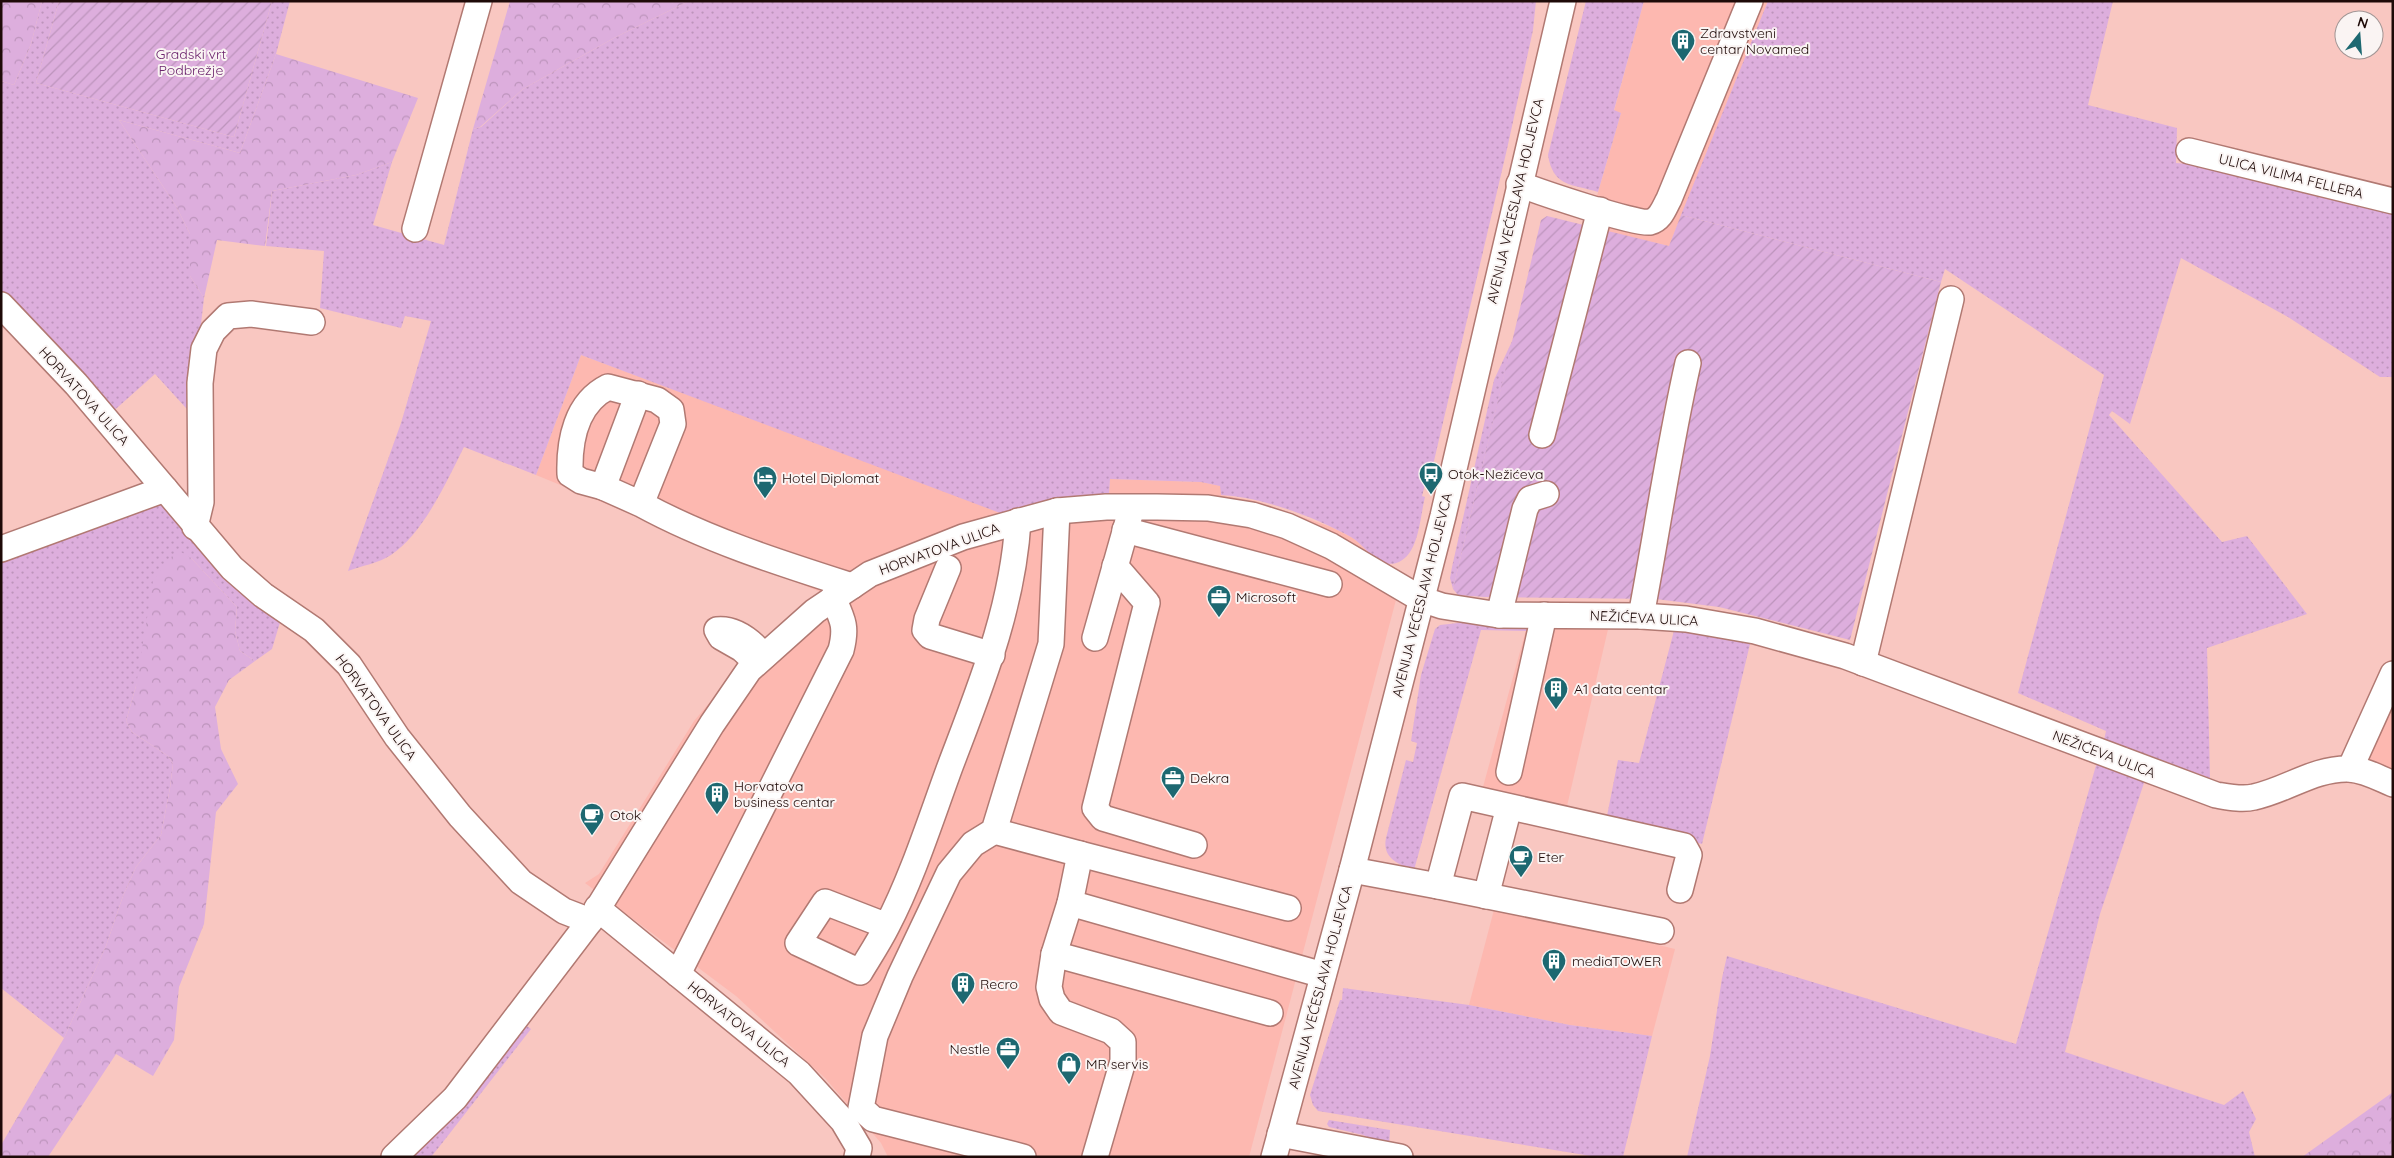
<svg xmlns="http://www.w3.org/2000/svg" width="2394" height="1158" font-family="Quicksand,sans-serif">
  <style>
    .built { fill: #fdb8b0 }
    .grass { fill: url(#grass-dots) }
    .forest { fill: url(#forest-crowns) }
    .garden { fill: url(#garden-furrows) }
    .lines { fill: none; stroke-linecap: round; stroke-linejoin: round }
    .minor-casing { stroke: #b17972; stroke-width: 28 }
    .minor { stroke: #fff; stroke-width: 25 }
    .labels { text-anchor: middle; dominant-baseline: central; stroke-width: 4; stroke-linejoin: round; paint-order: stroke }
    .poi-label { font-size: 14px; fill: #1e0a08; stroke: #faf4f3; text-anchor: start }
    .park-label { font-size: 14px; fill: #6c256e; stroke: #faf4f3 }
    .street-label { font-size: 14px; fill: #1e0a08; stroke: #faf4f3 }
  </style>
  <defs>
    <pattern id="grass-dots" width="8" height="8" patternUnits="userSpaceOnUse" patternTransform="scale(1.25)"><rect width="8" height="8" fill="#ddaedd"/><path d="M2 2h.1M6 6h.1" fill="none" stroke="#bd94bc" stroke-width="1.8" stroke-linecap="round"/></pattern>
    <pattern id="forest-crowns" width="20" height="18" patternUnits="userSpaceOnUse" patternTransform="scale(1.25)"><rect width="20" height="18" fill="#ddaedd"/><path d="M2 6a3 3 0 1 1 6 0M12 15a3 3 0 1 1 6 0" fill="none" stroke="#bd94bc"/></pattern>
    <pattern id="garden-furrows" width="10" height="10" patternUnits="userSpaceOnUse" patternTransform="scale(1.25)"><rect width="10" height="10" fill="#ddaedd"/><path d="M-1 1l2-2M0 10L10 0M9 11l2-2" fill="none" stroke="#bd94bc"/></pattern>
  </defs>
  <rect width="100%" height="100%" fill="#f9c7c1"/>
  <g class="built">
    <polygon points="1644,1 1768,1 1669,246 1588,227 1621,113 1614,111"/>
    <polygon points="581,355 696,398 1042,504 1073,497 1109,494 1110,479 1201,482 1221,486 1221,495 1256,501 1331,527 1353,538 1378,560 1397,596 1249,1157 888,1157 881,1143 825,1078 736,996 585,883 599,874 694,721 752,652 823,593 536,475"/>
    <polygon points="1609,625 1567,806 1483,787 1527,626"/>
    <polygon points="2393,690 2393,772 2365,763"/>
    <polygon points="1495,906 1675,949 1652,1036 1570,1025 1469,1005"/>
  </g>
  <g class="grass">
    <polygon points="42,1 59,1 36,83 234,137 272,1 290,1 276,54 240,153 119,120 176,206 190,234 190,276 204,298 197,358 196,419 155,374 109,415 1,296 1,81 14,85 31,44"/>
    <path d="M689,1h847l-3,29 -26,119 -77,329 -3,-1 -5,19 3,1c-5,20 -6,56 -26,65 -20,9 -34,-17 -48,-25 -36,-20 -90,-40 -130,-42l-1,-9 -19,-4 -91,-3 -1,15 -36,3 -73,16 -419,-158 -45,120 -72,-28c-17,34 -41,87 -73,108 -12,8 -30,11 -43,16l53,-148 30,-102 -26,-5 -4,12 -81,-20 4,-57 -58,-5 6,-55 84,-16 36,-13 -19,63 71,20 29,-116 8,-2 42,-38 91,-51z"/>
    <path d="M1586,1h58l-30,109 7,3 -23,79c-26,-8 -45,-5 -50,-37z"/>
    <polygon points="1768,1 2113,1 2088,105 2177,128 2176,163 2224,167 2393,214 2393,377 2380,377 2288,317 2181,258 2130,424 2112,411 2109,415 2222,542 2247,536 2307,614 2207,648 2210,778 2104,740 2106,731 2018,693 2104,375 1945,269 1941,282 1681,215"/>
    <polygon points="1513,339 1453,589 1450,578 1452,567 1494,380"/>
    <polygon points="150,502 164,505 281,619 272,649 255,661 240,651 235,631 237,607 191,558 136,686 126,721 132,732 168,756 173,764 170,788 161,835 136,867 123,896 106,946 64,1038 1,988 1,554"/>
    <path d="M1458,623l69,3 -1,5 -45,-1 -67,240c-16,-6 -32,-12 -28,-32l20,-78 7,2 4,-19 -6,-2 10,-66 14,-46 5,-4z"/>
    <polygon points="1675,627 1751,640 1702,844 1607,816 1618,760 1639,763"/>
    <polygon points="2097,762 2145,780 2100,914 2065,1052 2224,1105 2243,1091 2256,1119 2249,1132 2255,1157 1687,1157 1710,1056 1722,978 1727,956 2016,1044"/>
    <polygon points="1343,988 1469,1005 1570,1025 1652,1036 1623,1157 1597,1157 1318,1111 1313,1105 1310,1095 1340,1000 1342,1000"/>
    <polygon points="524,1024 531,1029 443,1142 431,1157 413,1157 448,1121"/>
    <polygon points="1329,1120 1390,1130 1389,1146 1363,1135 1329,1127 1327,1124"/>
  </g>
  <g class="forest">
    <polygon points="1,1 42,1 31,44 14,85 1,81"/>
    <polygon points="510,1 689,1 614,38 523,89 480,127 473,129"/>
    <polygon points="276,54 418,98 392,162 356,175 272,191 265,246 217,240 204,298 190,276 190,234 176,206 119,120 240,153"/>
    <polygon points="181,552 191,558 237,607 235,631 240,651 255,661 229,680 215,707 221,749 238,784 216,812 204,924 179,987 174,1040 153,1076 116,1054 48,1157 1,1157 1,1145 64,1038 106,946 123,896 136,867 161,835 170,788 173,764 168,756 132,732 126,721 136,686 153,581 171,557"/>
    <polygon points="2393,1092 2393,1157 2302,1157"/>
  </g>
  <g class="garden">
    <polygon points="59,1 272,1 234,137 36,83"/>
    <polygon points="1681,215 1941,282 1850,640 1719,607 1656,599 1485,597 1458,595 1453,589 1541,220 1547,216 1669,246"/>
  </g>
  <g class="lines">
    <defs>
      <g id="minor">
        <polyline points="2189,151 2393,201"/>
        <path d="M1519,184c18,7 117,41 131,38 11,-3 14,-14 19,-23l81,-198"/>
        <polyline points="415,229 479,1"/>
        <polyline points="1,305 76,384 232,568 263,595 314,630 349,665 397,737 460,816 521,882 564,911 590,921"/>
        <polyline points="1542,435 1600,210"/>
        <polyline points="603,487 638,394"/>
        <path d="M641,504l-38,-17 -22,-6 -11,-7c-1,-33 6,-71 38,-87l49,13 14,10 2,14 -32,80c66,36 139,59 211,82"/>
        <polyline points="195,527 201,502 200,383 204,349 213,331 228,316 251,314 312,322"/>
        <polyline points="1125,530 1329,584"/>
        <polyline points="1,549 165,489"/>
        <polyline points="1115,566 1147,603 1095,808 1103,818 1194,845"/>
        <polyline points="948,568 927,619 925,630 930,636 992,655"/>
        <polyline points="1499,615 1525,509 1530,499 1546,494"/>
        <path d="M1641,616c16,-84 28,-169 47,-253"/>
        <polyline points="1095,638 1130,514"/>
        <path d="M756,662l-14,-13 -21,-12 -4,-7c19,-2 35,12 47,26"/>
        <polyline points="1863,663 1951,299"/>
        <polyline points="2350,769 2393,674"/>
        <polyline points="1509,772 1544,615"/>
        <polyline points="994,831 1080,854 1070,903 1054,954 1049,987 1052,999 1061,1012 1111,1031 1123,1042 1123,1061 1095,1157"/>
        <polyline points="1080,854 1288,908"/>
        <polyline points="1352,870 1438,886 1661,931"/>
        <polyline points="1438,886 1462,796 1684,846 1689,855 1680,890"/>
        <polyline points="1486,896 1509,807"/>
        <polyline points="1070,903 1323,975"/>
        <polyline points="597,908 799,1073 843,1121 859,1148 857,1157"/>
        <path d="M887,926l-62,-24 -27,41 62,29c9,-15 19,-30 27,-46 26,-50 44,-108 64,-162 30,-79 62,-157 67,-243"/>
        <polyline points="1054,954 1270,1013"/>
        <path d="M678,974l163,-324c6,-23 2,-30 -8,-52"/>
        <polyline points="1280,1134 1400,1157"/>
        <path d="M394,1157l61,-59 135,-177 122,-197 37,-54 66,-59 55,-37 93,-37 94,-26 49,-4h51l51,1 44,7 35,11 44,20 90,53 21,7 57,9 142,1 45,3 69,12 90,25 371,139c12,2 26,5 38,2 33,-7 60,-29 95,-28 16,1 30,9 44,15"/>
        <polyline points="1023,1157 873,1119 861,1108 875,1036 900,976 949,873 973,844 994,831 1051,644 1057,511"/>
        <polyline points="1274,1157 1352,870 1443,516 1563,1"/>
      </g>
    </defs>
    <use href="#minor" class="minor-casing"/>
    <use href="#minor" class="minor"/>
  </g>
  <defs>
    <symbol id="building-pin" viewBox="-11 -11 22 30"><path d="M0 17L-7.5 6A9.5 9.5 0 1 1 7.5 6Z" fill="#1d6871" stroke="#faf4f3"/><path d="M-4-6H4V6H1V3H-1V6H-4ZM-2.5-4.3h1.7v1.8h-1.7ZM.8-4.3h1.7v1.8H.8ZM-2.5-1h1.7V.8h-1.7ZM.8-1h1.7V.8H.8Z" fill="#fff"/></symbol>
    <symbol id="bus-pin" viewBox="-11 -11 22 30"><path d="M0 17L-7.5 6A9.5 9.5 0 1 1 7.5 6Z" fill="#1d6871" stroke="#faf4f3"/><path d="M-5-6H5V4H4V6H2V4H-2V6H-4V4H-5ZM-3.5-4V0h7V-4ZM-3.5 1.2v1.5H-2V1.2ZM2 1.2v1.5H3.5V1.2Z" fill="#fff"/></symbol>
    <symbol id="hotel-pin" viewBox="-11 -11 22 30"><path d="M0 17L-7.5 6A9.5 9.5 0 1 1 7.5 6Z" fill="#1d6871" stroke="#faf4f3"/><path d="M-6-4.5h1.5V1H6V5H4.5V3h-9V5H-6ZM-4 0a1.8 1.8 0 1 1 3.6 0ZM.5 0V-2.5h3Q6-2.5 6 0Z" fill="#fff"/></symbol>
    <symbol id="office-pin" viewBox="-11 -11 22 30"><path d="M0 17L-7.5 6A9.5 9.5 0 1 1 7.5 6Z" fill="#1d6871" stroke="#faf4f3"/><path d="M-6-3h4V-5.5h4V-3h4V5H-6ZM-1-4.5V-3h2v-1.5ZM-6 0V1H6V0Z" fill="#fff"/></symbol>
    <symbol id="cafe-pin" viewBox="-11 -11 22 30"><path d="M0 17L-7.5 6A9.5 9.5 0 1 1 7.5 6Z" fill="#1d6871" stroke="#faf4f3"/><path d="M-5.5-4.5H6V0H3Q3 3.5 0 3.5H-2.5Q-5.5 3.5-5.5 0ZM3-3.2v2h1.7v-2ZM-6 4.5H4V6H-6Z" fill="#fff"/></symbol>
    <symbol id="shop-pin" viewBox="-11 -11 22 30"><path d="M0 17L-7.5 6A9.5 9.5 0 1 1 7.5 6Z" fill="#1d6871" stroke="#faf4f3"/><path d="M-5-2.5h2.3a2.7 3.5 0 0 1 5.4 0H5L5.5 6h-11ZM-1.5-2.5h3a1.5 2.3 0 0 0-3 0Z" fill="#fff"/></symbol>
  </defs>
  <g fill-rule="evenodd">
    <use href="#building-pin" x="1669" y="27" width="28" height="38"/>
    <use href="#bus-pin" x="1417" y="460" width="28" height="38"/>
    <use href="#hotel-pin" x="751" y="464" width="28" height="38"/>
    <use href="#office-pin" x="1205" y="583" width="28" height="38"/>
    <use href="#building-pin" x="1542" y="675" width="28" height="38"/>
    <use href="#office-pin" x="1159" y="764" width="28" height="38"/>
    <use href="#building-pin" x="703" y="780" width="28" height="38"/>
    <use href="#cafe-pin" x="578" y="801" width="28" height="38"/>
    <use href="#cafe-pin" x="1507" y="843" width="28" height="38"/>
    <use href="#building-pin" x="1540" y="947" width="28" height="38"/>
    <use href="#building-pin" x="949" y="970" width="28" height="38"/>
    <use href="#office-pin" x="994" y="1035" width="28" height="38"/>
    <use href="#shop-pin" x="1055" y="1050" width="28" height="38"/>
  </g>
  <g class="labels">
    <g class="poi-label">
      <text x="1700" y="33">Zdravstveni<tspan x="1700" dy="16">centar Novamed</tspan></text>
      <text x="1448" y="474">Otok-Nežićeva</text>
      <text x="782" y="478">Hotel Diplomat</text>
      <text x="1236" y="597">Microsoft</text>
      <text x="1574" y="689">A1 data centar</text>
      <text x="1190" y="778">Dekra</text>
      <text x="734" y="786">Horvatova<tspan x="734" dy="16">business centar</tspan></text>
      <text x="610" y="815">Otok</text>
      <text x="1538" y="857">Eter</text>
      <text x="1572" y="961">mediaTOWER</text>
      <text x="980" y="984">Recro</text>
      <text x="990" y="1049" text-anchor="end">Nestle</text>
      <text x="1086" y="1064">MR servis</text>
    </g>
    <g class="park-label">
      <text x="191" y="54">Gradski vrt<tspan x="191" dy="16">Podbrežje</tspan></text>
    </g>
    <g class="street-label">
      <text transform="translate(2291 176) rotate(14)">ULICA VILIMA FELLERA</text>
      <text transform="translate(1515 201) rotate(-77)">AVENIJA VEĆESLAVA HOLJEVCA</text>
      <text transform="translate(84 396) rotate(48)">HORVATOVA ULICA</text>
      <text transform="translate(939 549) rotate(-20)">HORVATOVA ULICA</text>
      <text transform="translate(1422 595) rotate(-76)">AVENIJA VEĆESLAVA HOLJEVCA</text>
      <text transform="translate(1644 618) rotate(3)">NEŽIĆEVA ULICA</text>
      <text transform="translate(376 707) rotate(54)">HORVATOVA ULICA</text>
      <text transform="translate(2104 754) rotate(21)">NEŽIĆEVA ULICA</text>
      <text transform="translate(1320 987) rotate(-75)">AVENIJA VEĆESLAVA HOLJEVCA</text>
      <text transform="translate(739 1024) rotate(39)">HORVATOVA ULICA</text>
    </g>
  </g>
  <rect width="2394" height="1158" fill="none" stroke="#1e0a08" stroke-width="5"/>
  <g transform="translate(2359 35) rotate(17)"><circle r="24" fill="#faf4f3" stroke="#a29695"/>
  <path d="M0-4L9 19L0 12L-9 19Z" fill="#1d6871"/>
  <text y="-8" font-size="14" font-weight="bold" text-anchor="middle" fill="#1e0a08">N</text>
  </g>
</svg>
